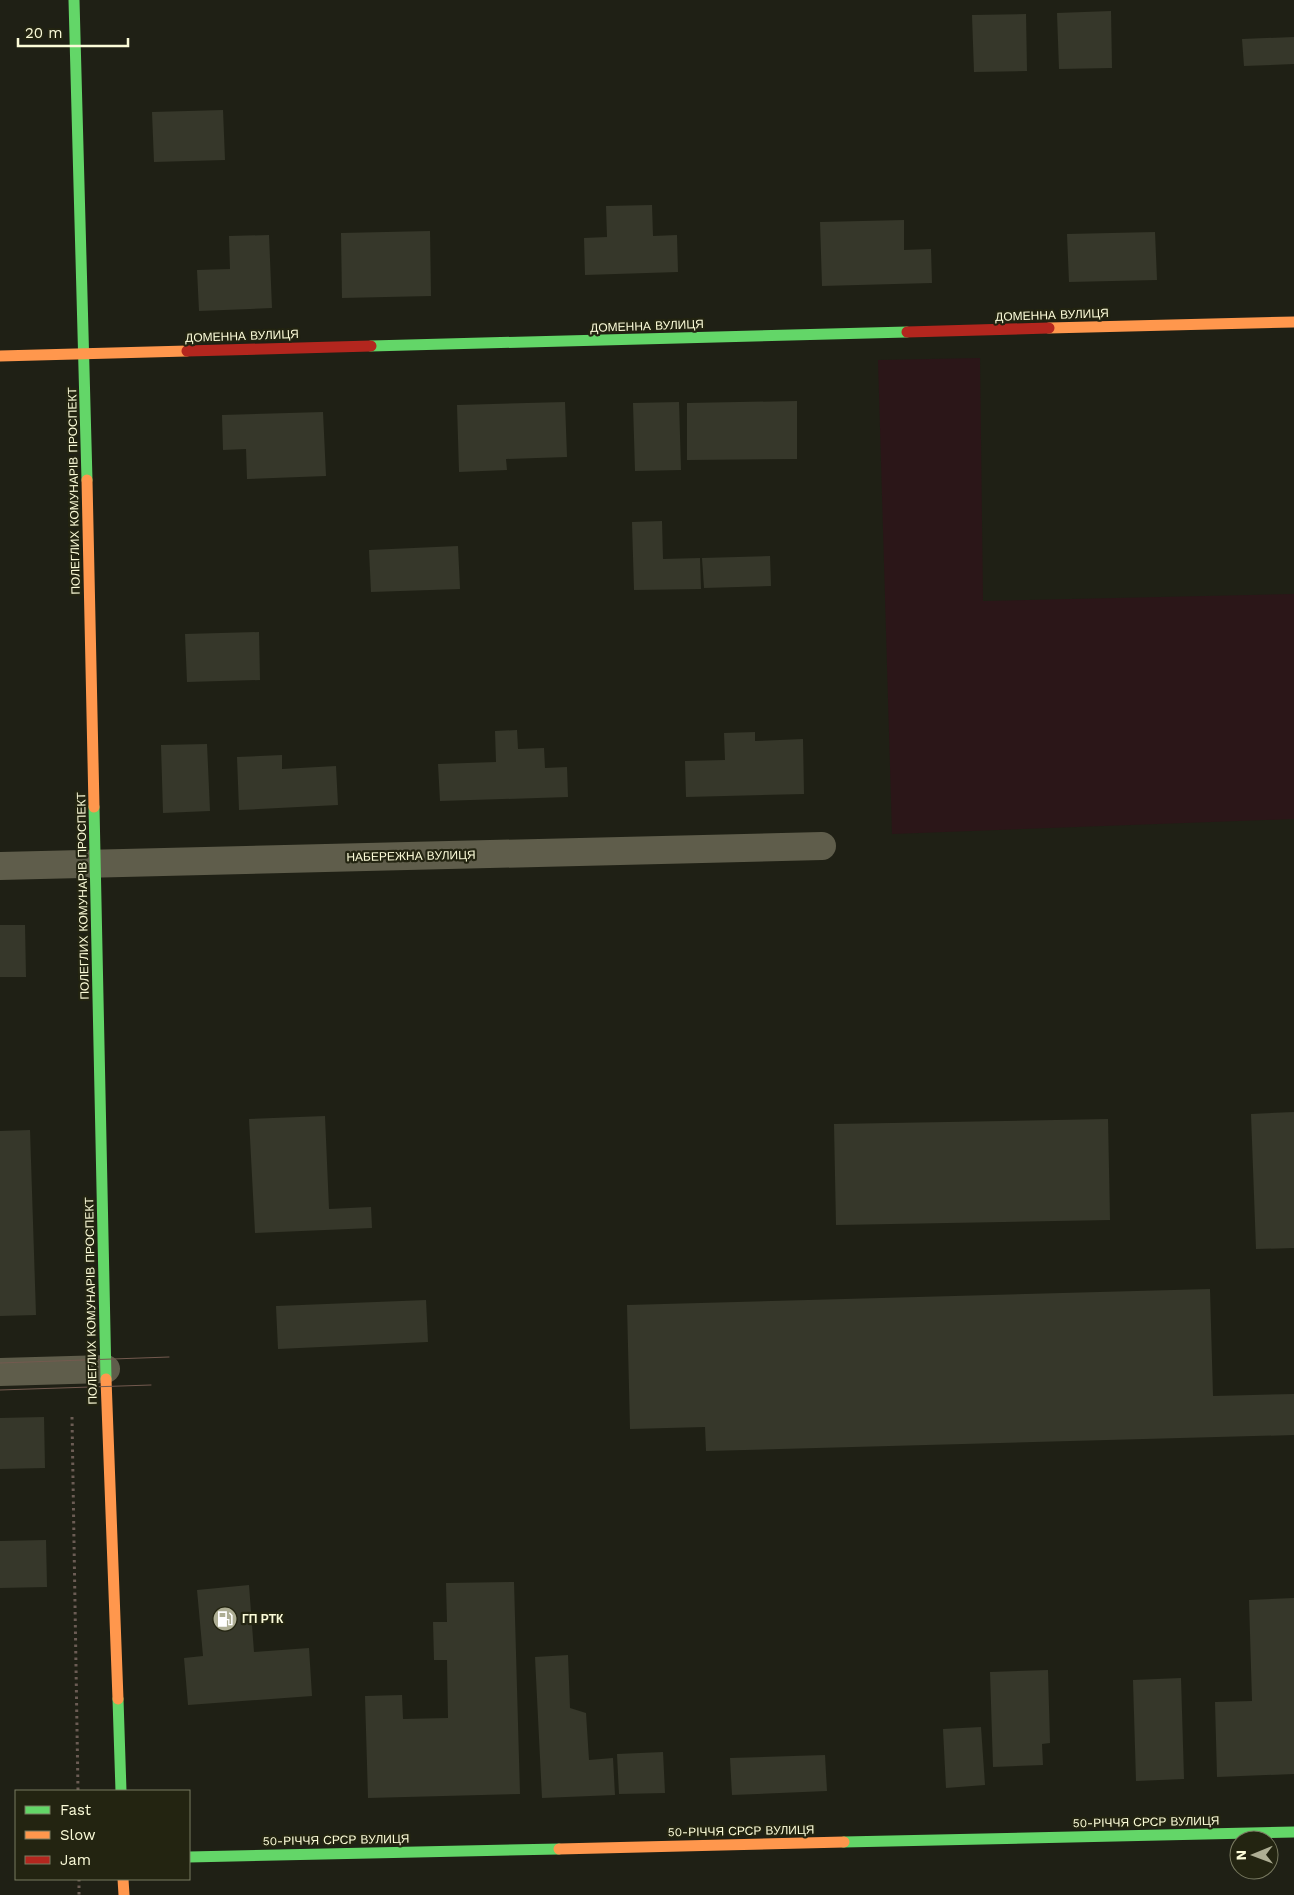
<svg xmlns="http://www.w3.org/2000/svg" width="1294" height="1895" font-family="'Work Sans',sans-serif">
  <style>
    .green { fill: #2b1618 }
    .building { fill: #36372a }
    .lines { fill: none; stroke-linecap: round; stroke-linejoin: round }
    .path { stroke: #6b5c54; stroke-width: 3; stroke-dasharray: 2.5 4; stroke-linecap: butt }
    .street { stroke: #5f5d4b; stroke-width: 28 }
    .fast { stroke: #63d668; stroke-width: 11 }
    .slow { stroke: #ff974d; stroke-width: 11 }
    .jam { stroke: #b3261e; stroke-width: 11 }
    .tram { stroke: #735a4f; stroke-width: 1 }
    .labels { text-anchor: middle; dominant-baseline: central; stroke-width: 4.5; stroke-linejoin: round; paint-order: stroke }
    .street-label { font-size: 12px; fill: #fbfbd8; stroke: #232411 }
    .poi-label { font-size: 12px; font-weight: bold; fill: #fbfbd8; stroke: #232411; text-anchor: start }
  </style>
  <rect width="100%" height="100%" fill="#1f2015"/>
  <polygon class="green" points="980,358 983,601 1294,594 1294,819 892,834 878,360"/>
  <g class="building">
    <polygon points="1111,11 1112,68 1059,69 1057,13"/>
    <polygon points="1026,14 1027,71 974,72 972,15"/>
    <polygon points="1294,37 1294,64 1244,66 1242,39"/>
    <polygon points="223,110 225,160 154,162 152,112"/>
    <polygon points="652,205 653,236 677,235 678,272 585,275 584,238 607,237 606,206"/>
    <polygon points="904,220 904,250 931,249 932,283 822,286 820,222"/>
    <polygon points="430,231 431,296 342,298 341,233"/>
    <polygon points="1155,232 1157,280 1069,282 1067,234"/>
    <polygon points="269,235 272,308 199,311 197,270 230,269 229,236"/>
    <polygon points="797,401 797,459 687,460 687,403"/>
    <polygon points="565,402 567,457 506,459 507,470 459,472 457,405"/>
    <polygon points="679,402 681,470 635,471 633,403"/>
    <polygon points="323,412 326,476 247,479 246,449 223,450 222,415"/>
    <polygon points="662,521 663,559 700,558 701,589 634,590 632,522"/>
    <polygon points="458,546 460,589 371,592 369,550"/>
    <polygon points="770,556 771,586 704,588 702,558"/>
    <polygon points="259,632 260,680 187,682 185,634"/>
    <polygon points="517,730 518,749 544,748 545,768 567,767 568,797 440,801 438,764 496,762 495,731"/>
    <polygon points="755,732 755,741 803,739 804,794 686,797 685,761 725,760 724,733"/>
    <polygon points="207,744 210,811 163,813 161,745"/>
    <polygon points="282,755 282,769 336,766 338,805 239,810 237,757"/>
    <polygon points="0,925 25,925 26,977 0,977"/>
    <polygon points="1294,1112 1294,1248 1256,1249 1251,1114"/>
    <polygon points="325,1116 329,1209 371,1207 372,1228 255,1233 249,1119"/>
    <polygon points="1108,1119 1110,1220 836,1225 834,1124"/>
    <polygon points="30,1130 36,1315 0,1316 0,1131"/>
    <polygon points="1210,1289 1213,1396 1294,1394 1294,1435 706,1451 705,1427 630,1429 627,1305"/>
    <polygon points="426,1300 428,1342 278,1349 276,1306"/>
    <polygon points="44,1417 45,1468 0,1469 0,1418"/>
    <polygon points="46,1540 47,1587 0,1588 0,1541"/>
    <polygon points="514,1582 520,1794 368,1798 365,1696 402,1695 403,1719 448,1718 447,1660 434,1660 433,1622 447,1622 446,1583"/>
    <polygon points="249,1585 254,1652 309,1648 312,1696 188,1705 184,1658 203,1656 197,1590"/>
    <polygon points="1294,1598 1294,1774 1217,1777 1215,1702 1252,1701 1249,1600"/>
    <polygon points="568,1655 570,1708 586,1713 589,1760 613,1758 615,1795 542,1798 535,1657"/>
    <polygon points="1048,1670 1050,1743 1042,1744 1043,1765 993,1767 990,1672"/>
    <polygon points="1181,1678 1184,1779 1136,1781 1133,1680"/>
    <polygon points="981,1727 985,1785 946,1788 943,1729"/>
    <polygon points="663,1752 665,1793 619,1794 617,1754"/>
    <polygon points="825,1755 827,1791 732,1795 730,1758"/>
  </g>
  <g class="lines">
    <g class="path">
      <polyline points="72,1417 78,1791"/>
      <polyline points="79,1879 79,1895"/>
    </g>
    <g class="street">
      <polyline points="0,866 822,846"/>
      <polyline points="0,1372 106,1369"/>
    </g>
    <g class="fast">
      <polyline points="74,0 87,480"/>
      <polyline points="371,346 907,332"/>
      <polyline points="94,807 106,1379"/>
      <polyline points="118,1699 121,1791"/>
      <polyline points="844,1842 1294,1832"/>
      <polyline points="189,1857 559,1849"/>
    </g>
    <g class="slow">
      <polyline points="1049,328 1294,322"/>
      <polyline points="0,356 187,351"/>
      <polyline points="87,480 94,807"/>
      <polyline points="106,1379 118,1699"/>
      <polyline points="559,1849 844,1842"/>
      <polyline points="123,1879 124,1895"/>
    </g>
    <g class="jam">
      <polyline points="907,332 1049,328"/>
      <polyline points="187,351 371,346"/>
    </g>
    <g class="tram">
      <polyline points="0,1363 169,1357"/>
      <polyline points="0,1390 151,1385"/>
    </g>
  </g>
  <defs>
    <symbol id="fuel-disc" viewBox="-11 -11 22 22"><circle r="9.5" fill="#aeae94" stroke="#232411"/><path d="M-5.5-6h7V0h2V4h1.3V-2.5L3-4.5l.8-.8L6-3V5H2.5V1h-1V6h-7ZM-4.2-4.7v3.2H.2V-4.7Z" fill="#fff"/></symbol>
  </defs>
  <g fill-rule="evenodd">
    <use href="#fuel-disc" x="211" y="1605" width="28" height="28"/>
  </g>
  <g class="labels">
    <g class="street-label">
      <text transform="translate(1052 315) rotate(-2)">ДОМЕННА ВУЛИЦЯ</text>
      <text transform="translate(647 326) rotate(-2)">ДОМЕННА ВУЛИЦЯ</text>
      <text transform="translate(242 336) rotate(-2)">ДОМЕННА ВУЛИЦЯ</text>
      <text transform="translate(74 491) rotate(-91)">ПОЛЕГЛИХ КОМУНАРІВ ПРОСПЕКТ</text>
      <text transform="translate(411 856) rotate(-1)">НАБЕРЕЖНА ВУЛИЦЯ</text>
      <text transform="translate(83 896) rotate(-91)">ПОЛЕГЛИХ КОМУНАРІВ ПРОСПЕКТ</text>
      <text transform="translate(91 1301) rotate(-91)">ПОЛЕГЛИХ КОМУНАРІВ ПРОСПЕКТ</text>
      <text transform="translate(1146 1822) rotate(-1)">50-РІЧЧЯ СРСР ВУЛИЦЯ</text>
      <text transform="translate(741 1831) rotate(-1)">50-РІЧЧЯ СРСР ВУЛИЦЯ</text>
      <text transform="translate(336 1840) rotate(-1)">50-РІЧЧЯ СРСР ВУЛИЦЯ</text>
    </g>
    <g class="poi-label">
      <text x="242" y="1619">ГП РТК</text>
    </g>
  </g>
  <rect x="15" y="1790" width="175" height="90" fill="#232411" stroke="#797a61"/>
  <rect x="25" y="1806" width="25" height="8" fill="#63d668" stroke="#797a61"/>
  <text x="60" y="1815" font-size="15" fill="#fbfbd8">Fast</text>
  <rect x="25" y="1831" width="25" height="8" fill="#ff974d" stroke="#797a61"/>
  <text x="60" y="1840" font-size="15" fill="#fbfbd8">Slow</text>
  <rect x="25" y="1856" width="25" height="8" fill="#b3261e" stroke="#797a61"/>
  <text x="60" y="1865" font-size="15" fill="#fbfbd8">Jam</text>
  <g transform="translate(1254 1855) rotate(269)"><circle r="24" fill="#232411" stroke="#797a61"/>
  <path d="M0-4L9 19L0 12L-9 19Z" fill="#aeae94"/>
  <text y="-8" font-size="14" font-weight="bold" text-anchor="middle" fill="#fbfbd8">N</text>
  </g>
  <path d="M18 38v8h110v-8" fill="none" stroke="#fbfbd8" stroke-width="2.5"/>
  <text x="25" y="38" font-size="15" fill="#fbfbd8" stroke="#232411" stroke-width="4" paint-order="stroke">20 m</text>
</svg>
